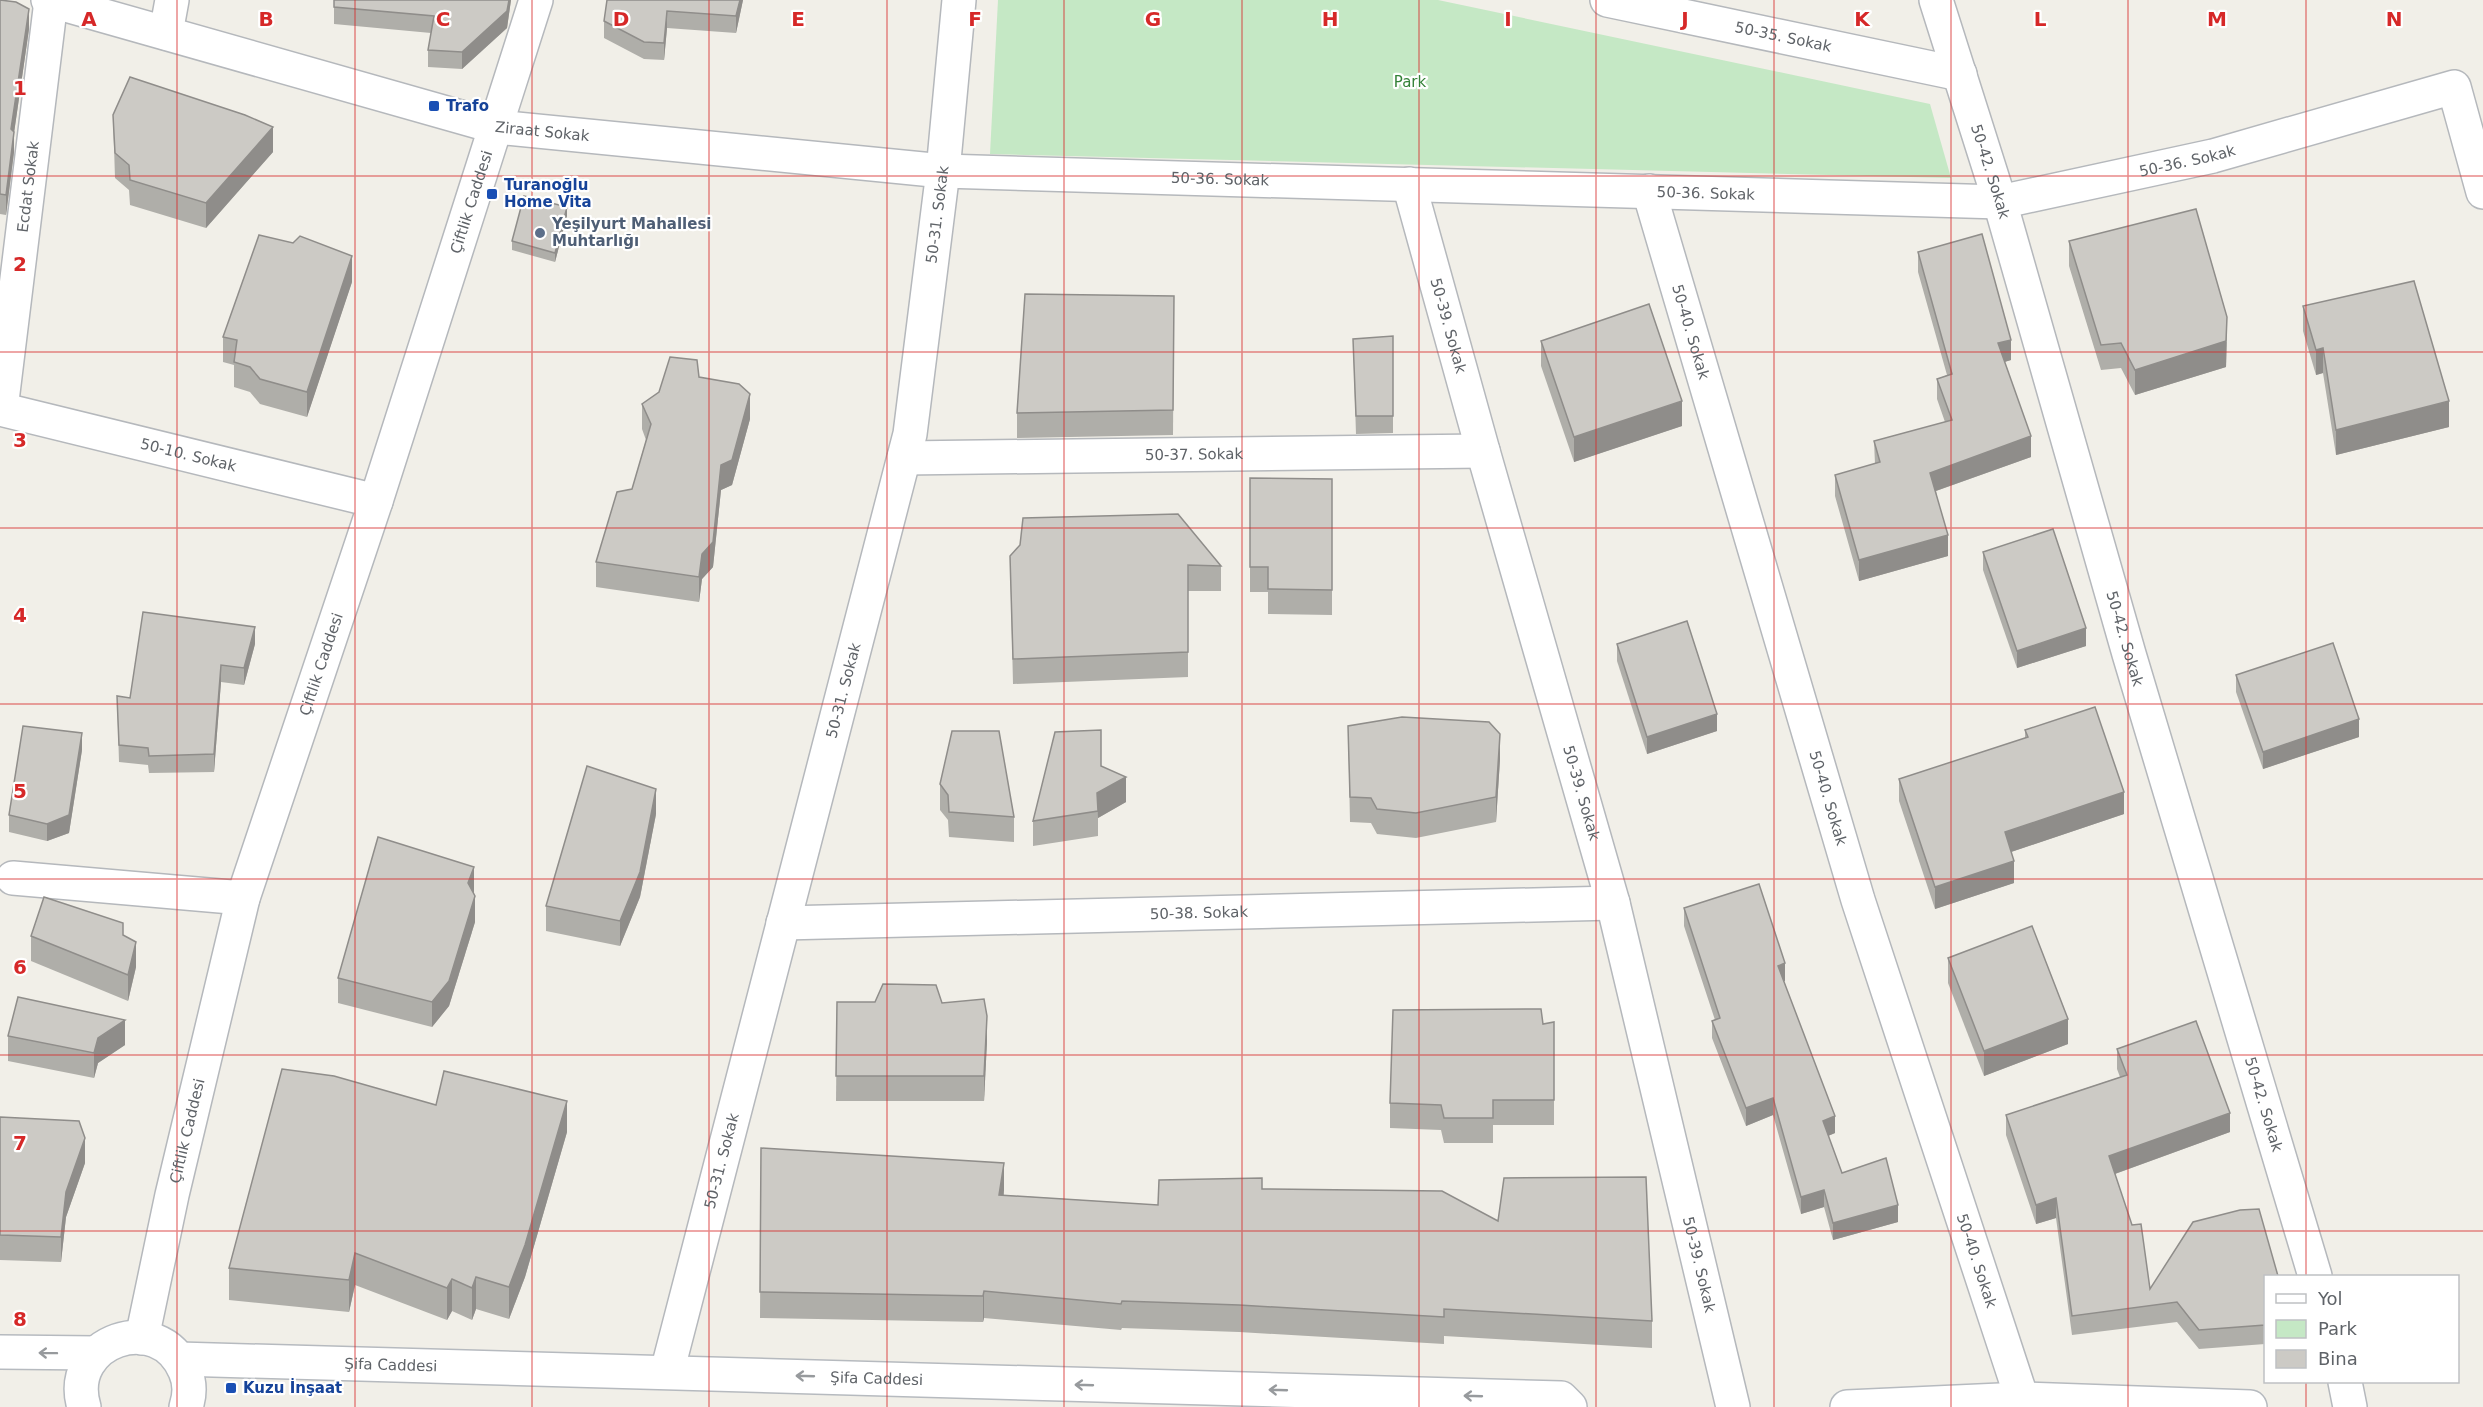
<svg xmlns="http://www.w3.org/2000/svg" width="2483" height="1407" font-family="'DejaVu Sans',sans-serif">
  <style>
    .green { fill: #c5e8c5 }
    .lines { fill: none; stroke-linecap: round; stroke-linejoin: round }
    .street-casing { stroke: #b5b8bc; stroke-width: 36 }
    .secondary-casing { stroke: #b6babf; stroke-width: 36 }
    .street { stroke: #fff; stroke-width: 33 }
    .secondary { stroke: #fff; stroke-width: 33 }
    .wall { fill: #afaea9 }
    .shaded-wall { fill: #8f8d8a }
    .building { fill: #cccac5; stroke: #8f8d8a; stroke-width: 1.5 }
    .oneway { stroke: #979a9d }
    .grid { fill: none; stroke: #d62828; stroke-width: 1.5; stroke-opacity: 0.55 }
    .transit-dot { fill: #1a4fb4; stroke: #fff; stroke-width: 2 }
    .service-dot { fill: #5c6f8a; stroke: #fff; stroke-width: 2 }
    .labels { text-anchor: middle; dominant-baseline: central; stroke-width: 4.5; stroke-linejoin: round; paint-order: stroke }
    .street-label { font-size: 15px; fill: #5f6368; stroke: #fff }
    .park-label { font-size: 15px; fill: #348238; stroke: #fff }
    .transit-label { font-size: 15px; font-weight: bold; fill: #164399; stroke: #fff; text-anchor: start }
    .service-label { font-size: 15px; font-weight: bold; fill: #4e5e75; stroke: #fff; text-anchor: start }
    .grid-label { font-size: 20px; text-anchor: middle; font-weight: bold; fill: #d62828; stroke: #fff; stroke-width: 4.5; stroke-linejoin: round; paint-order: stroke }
  </style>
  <rect width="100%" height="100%" fill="#f1efe8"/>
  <polygon class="green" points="998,0 1438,0 1930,104 1951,178 990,154"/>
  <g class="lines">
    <defs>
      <g id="street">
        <path id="s1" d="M48,0l448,127 447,44 1057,31 213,-46 241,-69 29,105"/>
        <path id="s2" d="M1607,0l353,74"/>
        <path id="s3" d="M1936,0l64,202 129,452 186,622"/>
        <polyline points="166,33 172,0"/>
        <path id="s4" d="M1409,184l74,267 130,452 120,504"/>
        <path id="s5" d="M1649,191l209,709 164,499"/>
        <path id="s6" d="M0,409l376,92"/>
        <path id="s7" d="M1,409l50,-408"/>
        <path id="s8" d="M904,458l579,-7"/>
        <polyline points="13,878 243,898"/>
        <path id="s9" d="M783,923l830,-20"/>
        <path id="s10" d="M142,1338l30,-143 71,-297 133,-397 160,-501"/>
        <path id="s11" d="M667,1372l243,-938 33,-263 16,-171"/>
        <polyline points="2345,1382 2350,1407"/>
      </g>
      <g id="secondary">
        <polyline points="0,1352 96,1353"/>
        <path id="s12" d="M179,1359l1382,39 9,9"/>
        <path d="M84,1407c-20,-66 75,-99 101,-36 5,11 5,24 1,36"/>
        <polyline points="1847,1407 2022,1399 2250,1407"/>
      </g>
    </defs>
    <use href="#street" class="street-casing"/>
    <use href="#secondary" class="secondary-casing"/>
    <use href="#street" class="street"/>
    <use href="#secondary" class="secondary"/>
  </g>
  <g class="wall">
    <polygon points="0,0 29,29 14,133 14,152 6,215 0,214"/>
    <polygon points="511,0 507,28 462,69 428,67 428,50 431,33 334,24 334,7"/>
    <polygon points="607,0 743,0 736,33 667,28 664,60 644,59 604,38 604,21"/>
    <polygon points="113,115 273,152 206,228 130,205 129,190 115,178"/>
    <polygon points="567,216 555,262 512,250 512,241"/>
    <polygon points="2069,241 2227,342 2226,367 2135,395 2121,368 2101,370 2069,266"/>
    <polygon points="1918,252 2011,360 2004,362 2031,457 1936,491 1948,556 1859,581 1835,496 1835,475 1875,464 1874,441 1945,422 1937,399 1937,379 1947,375 1918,272"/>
    <polygon points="352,282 307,417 260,404 250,392 234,387 234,365 223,362 223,337"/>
    <polygon points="1174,296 1173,435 1017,438 1017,413"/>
    <polygon points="2303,306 2449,427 2336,455 2323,373 2316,375 2303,331"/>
    <polygon points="1393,336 1393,433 1356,434 1353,339"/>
    <polygon points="1541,341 1682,426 1574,462 1541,366"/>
    <polygon points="699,377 750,419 732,485 721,490 713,567 702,579 699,602 596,587 596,562 632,489 646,440 642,429 642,404"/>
    <polygon points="1250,478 1332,479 1332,615 1268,614 1268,592 1250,592"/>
    <polygon points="1983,552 2086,646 2017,668 1983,570"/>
    <polygon points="1010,556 1221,566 1221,591 1188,591 1188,677 1013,684"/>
    <polygon points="255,644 244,685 221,682 214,772 149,773 148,765 119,762 117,696 130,698"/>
    <polygon points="1617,644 1717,731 1647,754 1617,661"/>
    <polygon points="2236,675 2359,737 2263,769 2236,692"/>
    <polygon points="1348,726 1500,759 1496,822 1416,838 1377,834 1371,823 1350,822"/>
    <polygon points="2025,730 2124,814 2011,852 2014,883 1935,909 1899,801 1899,779 2025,738"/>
    <polygon points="82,750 69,833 47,841 9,832 9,815"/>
    <polygon points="1101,766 1126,802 1098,818 1098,836 1033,846 1033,821"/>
    <polygon points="940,784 1014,817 1014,842 949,837 948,820 940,810"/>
    <polygon points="656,814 640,897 620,946 546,931 546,906"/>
    <polygon points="474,892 475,922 449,1006 432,1027 338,1003 338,978"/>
    <polygon points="1684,908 1785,981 1784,981 1835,1133 1828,1136 1842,1173 1898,1222 1833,1240 1824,1207 1801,1214 1773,1115 1746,1126 1712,1038 1712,1021 1715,1020 1684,926"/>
    <polygon points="31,936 123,936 136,967 128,1001 31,961"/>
    <polygon points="1948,958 2068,1044 1984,1076 1948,983"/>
    <polygon points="837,1002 942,1003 987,1041 984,1101 836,1101"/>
    <polygon points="1554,1022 1554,1125 1493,1125 1493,1143 1444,1143 1441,1130 1390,1128 1390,1103 1543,1024"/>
    <polygon points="8,1036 125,1045 98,1063 94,1078 8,1061"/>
    <polygon points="2117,1049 2230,1132 2115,1174 2150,1289 2265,1276 2265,1344 2199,1349 2177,1322 2072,1335 2056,1218 2036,1224 2006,1135 2006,1115 2120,1077 2117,1069"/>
    <polygon points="436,1105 567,1132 525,1277 509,1319 476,1309 472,1320 452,1311 447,1320 355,1285 349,1312 229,1300 229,1268"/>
    <polygon points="0,1117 85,1163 66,1217 61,1262 0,1260"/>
    <polygon points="761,1148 1004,1190 1004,1195 1158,1205 1262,1189 1652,1321 1652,1348 1444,1336 1444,1344 1239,1332 1122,1328 1121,1330 984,1318 983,1322 760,1318"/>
  </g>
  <g class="shaded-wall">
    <polygon points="509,0 511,0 507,28 462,69 462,52"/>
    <polygon points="740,0 743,0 736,33 736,16"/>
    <polygon points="29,9 29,29 14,133 14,152 6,215 6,195 11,129"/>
    <polygon points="667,11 667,28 664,60 664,43"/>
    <polygon points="273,127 273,152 206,228 206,203"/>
    <polygon points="567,207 567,216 555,262 555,253"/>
    <polygon points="352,256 352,282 307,417 307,392"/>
    <polygon points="2227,317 2226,367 2135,395 2135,370"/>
    <polygon points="2011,340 2011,360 1998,364 1998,343"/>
    <polygon points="2323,348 2323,373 2316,375 2316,350"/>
    <polygon points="750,394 750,419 732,485 721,490 713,567 702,579 699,602 699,577 702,554 721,465"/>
    <polygon points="1682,401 1682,426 1574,462 1574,437"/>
    <polygon points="2449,401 2449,427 2336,455 2336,430"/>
    <polygon points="2031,436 2031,457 1930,493 1930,473"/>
    <polygon points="1948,535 1948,556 1859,581 1859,560"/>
    <polygon points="255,627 255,644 244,685 244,668"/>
    <polygon points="2086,628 2086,646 2017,668 2017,651"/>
    <polygon points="221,665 221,682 214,772 214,754"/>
    <polygon points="1717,714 1717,731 1647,754 1647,737"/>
    <polygon points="2359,719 2359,737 2263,769 2263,752"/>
    <polygon points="82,733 82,750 69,833 47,841 47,824"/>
    <polygon points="1500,734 1500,759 1496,822 1496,797"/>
    <polygon points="1126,777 1126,802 1098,818 1097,793"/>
    <polygon points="656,789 656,814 640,897 620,946 620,921"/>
    <polygon points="2124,792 2124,814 2005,854 2005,832"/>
    <polygon points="2014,861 2014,883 1935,909 1935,887"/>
    <polygon points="474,867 474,892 468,908 468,883"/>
    <polygon points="475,896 475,922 449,1006 432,1027 432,1002"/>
    <polygon points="136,942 136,967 128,1001 128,975"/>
    <polygon points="1785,963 1785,981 1778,983 1778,966"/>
    <polygon points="987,1016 987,1041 984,1101 984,1076"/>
    <polygon points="2068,1019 2068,1044 1984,1076 1984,1051"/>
    <polygon points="125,1020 125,1045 98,1063 94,1078 94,1053 98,1038"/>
    <polygon points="1773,1098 1773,1115 1746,1126 1746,1108"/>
    <polygon points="567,1101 567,1132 525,1277 509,1319 509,1287"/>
    <polygon points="2230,1113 2230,1132 2109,1176 2109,1156"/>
    <polygon points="1835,1116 1835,1133 1823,1138 1823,1121"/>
    <polygon points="85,1138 85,1163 66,1217 61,1262 61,1237 66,1192"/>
    <polygon points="1004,1163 1004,1190 999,1222 999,1195"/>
    <polygon points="1824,1190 1824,1207 1801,1214 1801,1197"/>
    <polygon points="2056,1198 2056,1218 2036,1224 2036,1205"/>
    <polygon points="1898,1205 1898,1222 1833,1240 1833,1223"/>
    <polygon points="355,1253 355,1285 349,1312 349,1280"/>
    <polygon points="476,1277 476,1309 472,1320 472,1288"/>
    <polygon points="452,1279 452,1311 447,1320 447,1288"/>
    <polygon points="984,1291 984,1318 983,1322 983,1296"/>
  </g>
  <g class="building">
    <polygon points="0,0 16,2 29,9 11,129 14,132 6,195 0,194"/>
    <polygon points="334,0 509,0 507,11 462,52 428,50 434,16 334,7"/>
    <polygon points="607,0 740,0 736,16 667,11 664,43 644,42 604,21"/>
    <polygon points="130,77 245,115 273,127 206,203 130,180 129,165 115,153 113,115"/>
    <polygon points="524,196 567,207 555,253 512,241"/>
    <polygon points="2196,209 2227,317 2226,341 2135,370 2121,343 2101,345 2069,241"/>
    <polygon points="1982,234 2011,340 1998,343 2031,436 1930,473 1948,535 1859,560 1835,475 1880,462 1874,441 1952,420 1937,379 1952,374 1918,252"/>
    <polygon points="259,235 293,243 300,236 352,256 307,392 260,379 250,367 234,362 237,340 223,337"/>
    <polygon points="2414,281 2449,401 2336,430 2323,348 2316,350 2303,306"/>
    <polygon points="1025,294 1174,296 1173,410 1017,413"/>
    <polygon points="1649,304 1682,401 1574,437 1541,341"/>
    <polygon points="1393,336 1393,416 1356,416 1353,339"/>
    <polygon points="670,357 697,360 699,377 739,384 750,394 732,460 721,465 713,542 702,554 699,577 596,562 617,492 632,489 651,424 642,404 659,392"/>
    <polygon points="1250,478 1332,479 1332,590 1268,589 1268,567 1250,567"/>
    <polygon points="1178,514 1221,566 1188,565 1188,652 1013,659 1010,556 1020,545 1023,518"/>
    <polygon points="2053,529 2086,628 2017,651 1983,552"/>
    <polygon points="143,612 255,627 244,668 221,665 214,754 149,756 148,748 119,745 117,696 130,698"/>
    <polygon points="1687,621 1717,714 1647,737 1617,644"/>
    <polygon points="2333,643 2359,719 2263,752 2236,675"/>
    <polygon points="2095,707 2124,792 2005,832 2014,861 1935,887 1899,779 2028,737 2025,730"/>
    <polygon points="1402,717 1489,722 1500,734 1496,797 1416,813 1377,809 1371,798 1350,797 1348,726"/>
    <polygon points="23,726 82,733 69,815 47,824 9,815"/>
    <polygon points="1101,730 1101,766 1126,777 1097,793 1098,811 1033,821 1055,732"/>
    <polygon points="952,731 999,731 1014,817 949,812 948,795 940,784"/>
    <polygon points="587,766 656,789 640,872 620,921 546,906"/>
    <polygon points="378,837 474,867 468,883 475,896 449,981 432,1002 338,978"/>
    <polygon points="1759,884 1785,963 1778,966 1835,1116 1823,1121 1842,1173 1886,1158 1898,1205 1833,1223 1824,1190 1801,1197 1773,1098 1746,1108 1712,1021 1720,1018 1684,908"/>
    <polygon points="44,897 123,923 123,935 136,942 128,975 31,936"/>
    <polygon points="2032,926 2068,1019 1984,1051 1948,958"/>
    <polygon points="883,984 936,985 942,1003 984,999 987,1016 984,1076 836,1076 837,1002 875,1002"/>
    <polygon points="18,997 125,1020 98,1038 94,1053 8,1036"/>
    <polygon points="1541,1009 1543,1024 1554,1022 1554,1100 1493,1100 1493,1118 1444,1118 1441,1105 1390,1103 1393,1010"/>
    <polygon points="2196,1021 2230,1113 2109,1156 2132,1225 2141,1224 2150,1289 2193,1222 2240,1210 2259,1209 2278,1276 2265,1276 2265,1325 2199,1330 2177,1302 2072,1316 2056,1198 2036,1205 2006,1115 2127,1075 2117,1049"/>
    <polygon points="282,1069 334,1076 436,1105 444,1071 567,1101 525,1245 509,1287 476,1277 472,1288 452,1279 447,1288 355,1253 349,1280 229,1268"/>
    <polygon points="0,1117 79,1121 85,1138 66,1192 61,1237 0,1235"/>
    <polygon points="761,1148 1004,1163 999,1195 1158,1205 1159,1180 1262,1178 1262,1189 1442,1191 1498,1221 1504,1178 1646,1177 1652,1321 1444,1309 1444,1317 1239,1305 1122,1301 1121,1304 984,1291 983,1296 760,1292"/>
  </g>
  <defs><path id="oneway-shaft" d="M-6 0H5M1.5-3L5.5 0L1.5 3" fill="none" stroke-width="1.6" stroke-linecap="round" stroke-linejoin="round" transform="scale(1.5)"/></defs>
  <g class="oneway">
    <use href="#oneway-shaft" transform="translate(48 1353) rotate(-179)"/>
    <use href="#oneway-shaft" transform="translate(805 1376) rotate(-178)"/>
    <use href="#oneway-shaft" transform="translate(1084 1385) rotate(-178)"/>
    <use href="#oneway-shaft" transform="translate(1278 1390) rotate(-178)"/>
    <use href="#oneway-shaft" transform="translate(1473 1396) rotate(-178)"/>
  </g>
  <path class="grid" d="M177,0v1407M355,0v1407M532,0v1407M709,0v1407M887,0v1407M1064,0v1407M1242,0v1407M1419,0v1407M1596,0v1407M1774,0v1407M1951,0v1407M2128,0v1407M2306,0v1276M0,176h2483M0,352h2483M0,528h2483M0,704h2483M0,879h2483M0,1055h2483M0,1231h2483M2306,1382v25"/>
  <g class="transit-dot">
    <rect x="428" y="100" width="12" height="12" rx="3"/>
    <rect x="486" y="188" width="12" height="12" rx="3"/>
    <rect x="225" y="1382" width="12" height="12" rx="3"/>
  </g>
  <circle class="service-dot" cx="540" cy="233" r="6"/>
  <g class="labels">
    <g class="street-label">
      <text stroke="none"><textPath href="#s2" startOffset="180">50-35. Sokak</textPath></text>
      <text stroke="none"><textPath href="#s1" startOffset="512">Ziraat Sokak</textPath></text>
      <text stroke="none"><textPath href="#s1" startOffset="2164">50-36. Sokak</textPath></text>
      <text stroke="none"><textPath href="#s3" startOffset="180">50-42. Sokak</textPath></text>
      <text stroke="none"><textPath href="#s1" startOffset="1192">50-36. Sokak</textPath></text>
      <text stroke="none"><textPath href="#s7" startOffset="224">Ecdat Sokak</textPath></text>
      <text stroke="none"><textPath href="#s1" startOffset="1678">50-36. Sokak</textPath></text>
      <text stroke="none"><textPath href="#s10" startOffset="1184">Çiftlik Caddesi</textPath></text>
      <text stroke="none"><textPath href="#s11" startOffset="1190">50-31. Sokak</textPath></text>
      <text stroke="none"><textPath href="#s4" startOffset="147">50-39. Sokak</textPath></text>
      <text stroke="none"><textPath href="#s5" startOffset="147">50-40. Sokak</textPath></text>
      <text stroke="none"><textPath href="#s6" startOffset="194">50-10. Sokak</textPath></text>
      <text stroke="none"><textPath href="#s8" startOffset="290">50-37. Sokak</textPath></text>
      <text stroke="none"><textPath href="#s3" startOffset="666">50-42. Sokak</textPath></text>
      <text stroke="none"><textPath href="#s10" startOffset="698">Çiftlik Caddesi</textPath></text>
      <text stroke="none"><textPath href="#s11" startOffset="704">50-31. Sokak</textPath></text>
      <text stroke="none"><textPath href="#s4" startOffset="633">50-39. Sokak</textPath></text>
      <text stroke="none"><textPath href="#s5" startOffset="633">50-40. Sokak</textPath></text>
      <text stroke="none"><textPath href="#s9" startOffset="416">50-38. Sokak</textPath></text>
      <text stroke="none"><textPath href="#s3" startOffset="1152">50-42. Sokak</textPath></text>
      <text stroke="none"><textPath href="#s10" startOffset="212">Çiftlik Caddesi</textPath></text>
      <text stroke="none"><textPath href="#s11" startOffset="218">50-31. Sokak</textPath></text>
      <text stroke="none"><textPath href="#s5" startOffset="1119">50-40. Sokak</textPath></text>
      <text stroke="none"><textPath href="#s4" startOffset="1119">50-39. Sokak</textPath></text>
      <text stroke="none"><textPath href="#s12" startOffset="212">Şifa Caddesi</textPath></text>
      <text stroke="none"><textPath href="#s12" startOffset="698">Şifa Caddesi</textPath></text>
    </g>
    <g class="park-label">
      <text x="1410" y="82">Park</text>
    </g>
    <g class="transit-label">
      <text x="446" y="106">Trafo</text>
      <text x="504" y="185">Turanoğlu<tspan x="504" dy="17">Home Vita</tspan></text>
      <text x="243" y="1388">Kuzu İnşaat</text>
    </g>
    <g class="service-label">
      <text x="552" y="224">Yeşilyurt Mahallesi<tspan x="552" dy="17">Muhtarlığı</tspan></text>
    </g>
  </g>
  <g class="grid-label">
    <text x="89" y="26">A</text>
    <text x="266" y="26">B</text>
    <text x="443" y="26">C</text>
    <text x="621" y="26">D</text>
    <text x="798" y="26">E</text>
    <text x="975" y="26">F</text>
    <text x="1153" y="26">G</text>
    <text x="1330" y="26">H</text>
    <text x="1508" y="26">I</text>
    <text x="1685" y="26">J</text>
    <text x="1862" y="26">K</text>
    <text x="2040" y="26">L</text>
    <text x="2217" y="26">M</text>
    <text x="2394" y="26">N</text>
    <text x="20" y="95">1</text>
    <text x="20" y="271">2</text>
    <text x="20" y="447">3</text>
    <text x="20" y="622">4</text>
    <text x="20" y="798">5</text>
    <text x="20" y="974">6</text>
    <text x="20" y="1150">7</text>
    <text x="20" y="1326">8</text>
  </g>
  <rect x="2264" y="1275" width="195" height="108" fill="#ffffff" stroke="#bfc1c3" stroke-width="1.5"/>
  <rect x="2276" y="1294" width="30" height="9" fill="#ffffff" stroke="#bfc1c3" stroke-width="1.5"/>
  <text x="2318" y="1305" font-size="18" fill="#5f6368">Yol</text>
  <rect x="2276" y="1320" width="30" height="18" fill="#c5e8c5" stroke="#bfc1c3" stroke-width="1.5"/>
  <text x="2318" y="1335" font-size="18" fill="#5f6368">Park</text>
  <rect x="2276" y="1350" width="30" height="18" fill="#cccac5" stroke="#bfc1c3" stroke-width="1.5"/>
  <text x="2318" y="1365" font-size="18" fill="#5f6368">Bina</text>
</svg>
